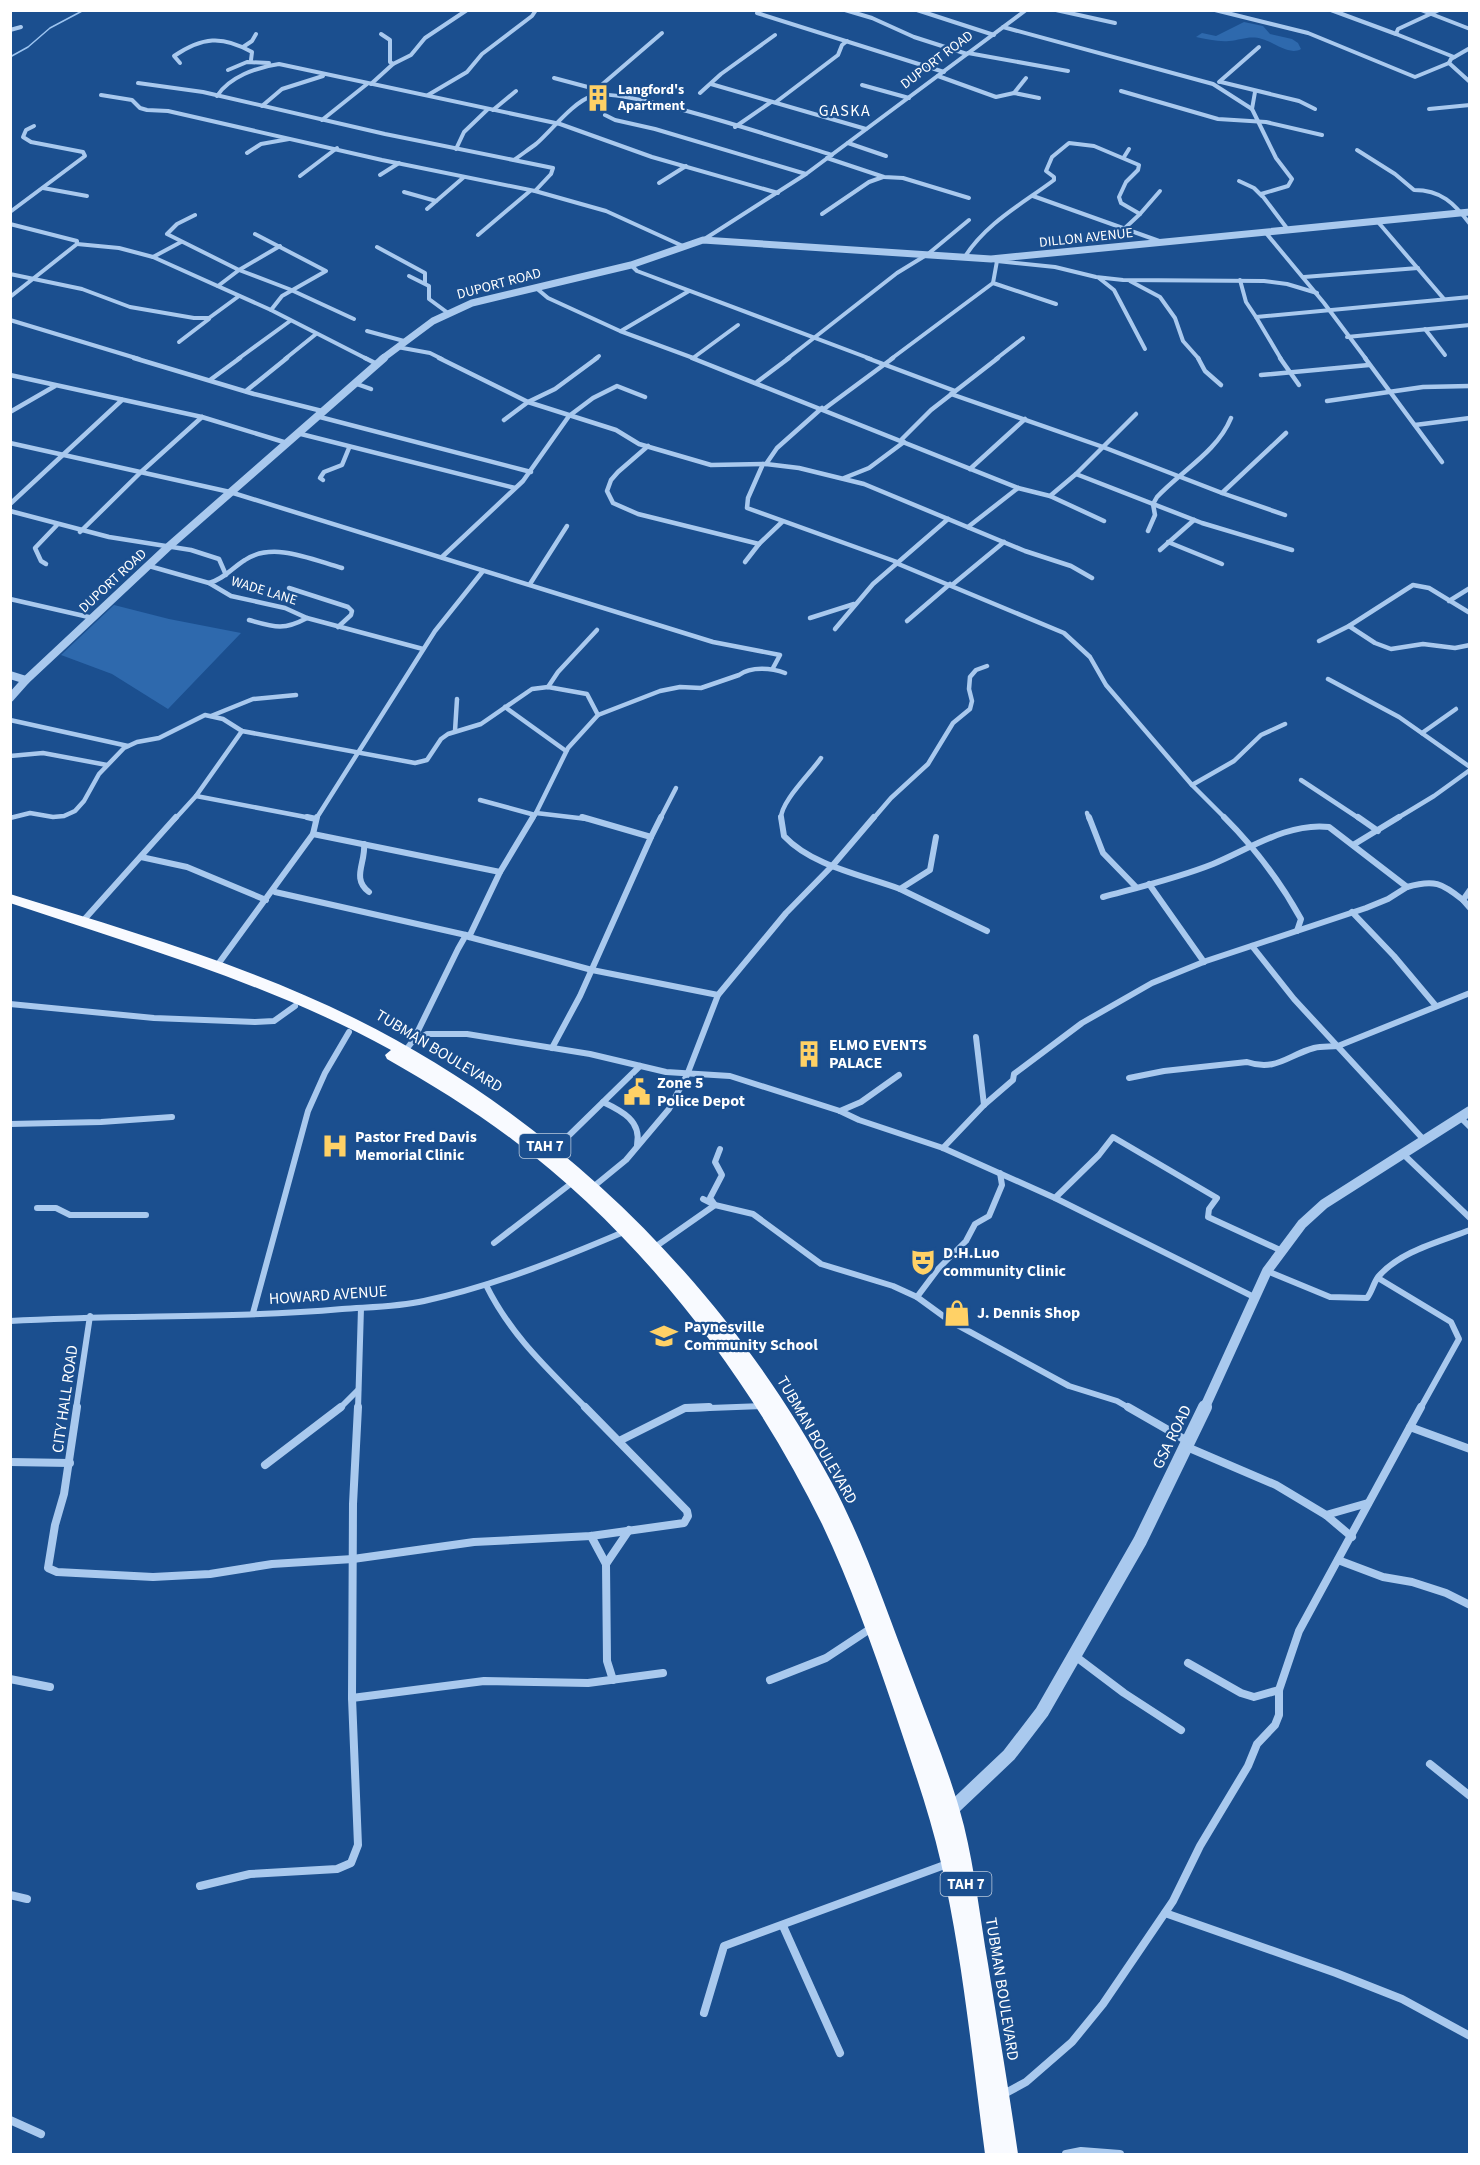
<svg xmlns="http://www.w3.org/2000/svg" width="1480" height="2165" font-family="'Source Sans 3',sans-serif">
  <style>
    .green { fill: #2e69ad }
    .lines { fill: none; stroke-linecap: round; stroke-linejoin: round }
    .stream { stroke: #9cc4f0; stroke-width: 1.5 }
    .minor-far3 { stroke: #a9c9ee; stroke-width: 4 }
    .minor-far2 { stroke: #a9c9ee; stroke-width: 4.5 }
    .minor-far1 { stroke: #a9c9ee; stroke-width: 6 }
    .minor { stroke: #a9c9ee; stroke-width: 8 }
    .tertiary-far3 { stroke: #a9c9ee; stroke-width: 7 }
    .tertiary-far2 { stroke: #a9c9ee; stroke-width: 8 }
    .tertiary-far1 { stroke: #a9c9ee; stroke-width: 10 }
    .tertiary { stroke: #a9c9ee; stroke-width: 14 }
    .trunk { fill: #f8faff; fill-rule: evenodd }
    .labels { text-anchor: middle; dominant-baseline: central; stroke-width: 4.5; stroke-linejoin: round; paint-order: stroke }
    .far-street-label { font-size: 14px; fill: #fff; stroke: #1b4f8f }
    .far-poi-label { font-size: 14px; font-weight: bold; fill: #fff; stroke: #1b4f8f; text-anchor: start }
    .shield { fill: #1b4f8f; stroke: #bbcadd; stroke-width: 1.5 }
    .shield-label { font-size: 15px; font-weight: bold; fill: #fff }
    .far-quarter-label { font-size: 16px; letter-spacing: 1.5px; fill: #fff; stroke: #1b4f8f }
    .poi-label { font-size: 16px; font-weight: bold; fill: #fff; stroke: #1b4f8f; text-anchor: start }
    .street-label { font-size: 16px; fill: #fff; stroke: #1b4f8f }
  </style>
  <rect width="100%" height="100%" fill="#1b4f8f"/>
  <g class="green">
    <path d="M1244,22l19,4 7,8 22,5 6,4 3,6c-12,7 -27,-7 -39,-10 -12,-4 -21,1 -33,2 -11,1 -22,-2 -33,-4l6,-4 14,3z"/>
    <polygon points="114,605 169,619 241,633 168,709 112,674 61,655"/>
  </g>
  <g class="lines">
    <polyline class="stream" points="10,57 28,47 50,28 84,10"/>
    <g class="minor-far3">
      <polyline points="845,10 872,18 914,37 967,54"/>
      <polyline points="917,10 994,35"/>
      <polyline points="1056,10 1115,23"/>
      <polyline points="1215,10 1308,33 1415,77 1449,63"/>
      <polyline points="1331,10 1396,34"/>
      <polyline points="1421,10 1470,29"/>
      <polyline points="1439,10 1398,29 1396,34 1454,57"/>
      <polyline points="757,13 944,72"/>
      <polyline points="1003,27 1213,84 1252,109 1276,158 1292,179 1288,186 1261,194 1289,231"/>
      <polyline points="10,30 21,27"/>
      <polyline points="381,34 390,40 390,62 393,64"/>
      <polyline points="243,47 252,41 256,34"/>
      <polyline points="1470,48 1451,59 1449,63 1470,82"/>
      <polyline points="968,53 1068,71"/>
      <path d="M180,63l-6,-7c28,-19 48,-21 78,-4l-1,8"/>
      <polyline points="228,70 247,62 269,63"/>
      <polyline points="938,76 996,97 1014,93 1039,98"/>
      <polyline points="554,78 599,90"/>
      <polyline points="1219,82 1259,47"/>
      <polyline points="1221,82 1299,101 1315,109"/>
      <polyline points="138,83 203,92 385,134 553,168 551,174 535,191"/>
      <polyline points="371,84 393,64 411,55 425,38 467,10"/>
      <polyline points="711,84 866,129"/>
      <polyline points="862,85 909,98"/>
      <polyline points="598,88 662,33"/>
      <polyline points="1121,91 1218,119 1266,122 1322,135"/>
      <polyline points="700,93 721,74 775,35"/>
      <polyline points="1014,93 1026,78"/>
      <polyline points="101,95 132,100 140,108 147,110 168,111 382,160 535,191 606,211 685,247"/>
      <polyline points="428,95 467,72 482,54 532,16 536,10"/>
      <path d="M217,96c12,-19 40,-29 62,-32l281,60 92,33 126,36"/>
      <polyline points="776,102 838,55 842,45 847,41"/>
      <polyline points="262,106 282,89 323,76"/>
      <polyline points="1252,109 1255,92"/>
      <polyline points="1429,109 1470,105"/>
      <polyline points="493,110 516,91"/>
      <polyline points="605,115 615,120 655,129 806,174"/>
      <polyline points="322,120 367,84"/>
      <polyline points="735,127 771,102"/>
      <polyline points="848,143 886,156"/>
      <polyline points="456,149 464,132 488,109"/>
      <path d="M1357,150l38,24 19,16c27,0 40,13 56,34"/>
      <polyline points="247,153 261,144 289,139"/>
      <polyline points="1124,157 1129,149"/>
      <polyline points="827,158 884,177 903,178 969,198"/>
      <path d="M514,160c7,-5 15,-11 22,-16 15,-13 37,-42 56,-48 29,-11 200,47 240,59"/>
      <polyline points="380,175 399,163"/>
      <polyline points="300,176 337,148"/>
      <polyline points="1239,181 1254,188 1262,196"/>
      <polyline points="659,183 686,166"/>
      <polyline points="43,188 87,196"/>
      <polyline points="404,192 436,201"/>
      <polyline points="1033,196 1162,242"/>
      <polyline points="427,209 464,177"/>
      <polyline points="10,212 85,156 83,152 31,142 23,137 26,130 34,126"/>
      <polyline points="822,214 869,182 883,177"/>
      <polyline points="1140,214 1160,191"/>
      <polyline points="195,215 177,224 167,234 239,270 218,286"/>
      <polyline points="1378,222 1444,299"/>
      <polyline points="10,224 77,241 77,244 10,297"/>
      <polyline points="1266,233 1324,303 1366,359"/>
      <polyline points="255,234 326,271 282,296 271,310"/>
      <polyline points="478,235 530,191"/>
      <polyline points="703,240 806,174 1026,10"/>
      <polyline points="77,244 119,248 153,257 181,242"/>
      <polyline points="377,247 425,273 425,283"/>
      <polyline points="153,257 271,310 367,359"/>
      <path d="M964,258c22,-35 58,-54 90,-78v-3l-8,-6 6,-14 17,-14 25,3 45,19 -1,5 -12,12 -7,15 2,6 19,11 -15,14"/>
      <polyline points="994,260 997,261 993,283 1056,304"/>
      <polyline points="997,261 1055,267 1096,277 1123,280 1264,281 1287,284 1317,293"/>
      <polyline points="631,265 637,271 871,359"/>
      <polyline points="239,270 289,289 354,319"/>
      <polyline points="239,270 280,246"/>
      <polyline points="10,274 82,289 130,307 194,318 209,318 239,296"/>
      <polyline points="409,276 429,286 429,299 448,313"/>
      <polyline points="1304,277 1418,268"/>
      <polyline points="1099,278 1114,290 1145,349"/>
      <polyline points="1240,280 1246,302 1256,317 1470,297"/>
      <polyline points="1130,281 1160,297 1175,318 1183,341 1199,359"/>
      <polyline points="535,287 548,298 620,331 696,359"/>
      <polyline points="1256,317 1281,359"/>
      <polyline points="10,320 139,359"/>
      <polyline points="1425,329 1445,355"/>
      <polyline points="367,331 404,341"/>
      <polyline points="621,331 689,291"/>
      <polyline points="1347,337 1470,325"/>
      <polyline points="179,342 209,319"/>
      <polyline points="397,347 430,353 442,359"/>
      <polyline points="693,358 738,325"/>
      <polyline points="238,359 290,321"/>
      <polyline points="285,359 316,334"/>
      <polyline points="595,359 599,356"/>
      <polyline points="787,359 897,273 928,254 969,220"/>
      <polyline points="891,359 993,283"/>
      <polyline points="996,359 1023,338"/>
    </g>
    <g class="minor-far2">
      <polyline points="134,358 254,394 322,411"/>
      <polyline points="365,358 377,364"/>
      <polyline points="439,358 528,402 616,430 639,444 711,465 763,464"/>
      <polyline points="692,358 1018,488 1050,496 1076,474 1202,523 1292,550"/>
      <polyline points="867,358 955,391"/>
      <polyline points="1198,358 1205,371 1221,385"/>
      <polyline points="1280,358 1299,385"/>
      <polyline points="1365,358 1442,462"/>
      <polyline points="10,375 202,417 287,443"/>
      <polyline points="1261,375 1369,365"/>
      <polyline points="210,380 240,358"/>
      <polyline points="757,382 789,358"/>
      <polyline points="354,383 371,389"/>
      <polyline points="246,391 287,358"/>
      <polyline points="951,394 1103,447 1222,493 1286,433"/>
      <polyline points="1327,401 1423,387 1470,386"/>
      <polyline points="822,408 777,448 766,464 763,464 748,498 747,508 897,562"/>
      <polyline points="824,409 893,358"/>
      <polyline points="10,412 55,386"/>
      <polyline points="316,416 531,472"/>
      <polyline points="504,420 528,402 555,389 597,358"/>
      <polyline points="1415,425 1470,418"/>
      <polyline points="297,433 515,488"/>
      <polyline points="902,439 931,410 998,358"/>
      <polyline points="10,443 230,492 713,642 780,655 773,668"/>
      <polyline points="648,446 618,472 611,480 607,491 613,503 638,514 759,544 782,522"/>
      <polyline points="766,464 799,468 864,484 1025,551 1071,566 1092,578"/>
      <polyline points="970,469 1025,419"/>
      <polyline points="1076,474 1136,414"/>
      <polyline points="844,478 869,468 904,442"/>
      <polyline points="323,480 320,478 324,472 342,465 349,448"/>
      <polyline points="1222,493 1285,515"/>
      <polyline points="1050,496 1104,521"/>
      <polyline points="10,504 122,400"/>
      <polyline points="10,511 109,537 191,550 219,559 226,575"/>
      <polyline points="968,527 1018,488"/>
      <path d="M1148,531l7,-16 -2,-11 4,-7c24,-26 60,-45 74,-79"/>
      <polyline points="80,532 141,472 202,417"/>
      <polyline points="1168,542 1222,564"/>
      <polyline points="1160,550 1194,520"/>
      <polyline points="442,557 523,481 569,416 593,398 617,386 645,397"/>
      <polyline points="745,562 759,544"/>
      <polyline points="896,563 1064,633 1090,657 1106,685 1192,785 1226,819"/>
      <polyline points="46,564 41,561 35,548 57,525"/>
      <polyline points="149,566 209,583 231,596 285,608 307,618 423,649"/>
      <path d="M209,583c15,-4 23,-15 36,-23 28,-19 68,0 97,8"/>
      <polyline points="530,584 567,526"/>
      <polyline points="952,585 1004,542"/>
      <polyline points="289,588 348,607 352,611 351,615 338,627"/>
      <polyline points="10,599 93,618"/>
      <polyline points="1449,601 1470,588"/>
      <polyline points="810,618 854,604"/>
      <path d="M249,620c25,7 34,11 58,-2"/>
      <polyline points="907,621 950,584"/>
      <polyline points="1349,626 1375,643 1391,649 1423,644 1455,648 1470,645"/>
      <polyline points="835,629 873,584 948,519"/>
      <polyline points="1319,641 1349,626 1413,585 1429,588 1470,613"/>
      <polyline points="1328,679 1399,717 1470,767"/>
      <polyline points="548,687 558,672 597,630"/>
      <polyline points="505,707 566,751"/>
      <path d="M598,715l62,-24 20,-4 21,1 38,-13c12,-9 33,-7 46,-2"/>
      <polyline points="211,716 253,699 296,695"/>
      <polyline points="10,720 128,746"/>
      <polyline points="242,731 196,796 316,819"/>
      <polyline points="455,731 457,699"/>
      <polyline points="1422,733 1456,709"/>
      <polyline points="10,756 43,753 107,765"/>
      <polyline points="1301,780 1360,819"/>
      <polyline points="1192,785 1234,761 1261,735 1285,724"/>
      <polyline points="480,800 535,815"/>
      <polyline points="1087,813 1089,819"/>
      <polyline points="10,818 30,813 53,817 64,816 75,811 84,801 99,774 124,748 137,742 159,738 205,715 223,719 242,731 415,763 427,760 441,739 448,734 481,724 532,689 548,687 587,694 598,715 568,748 536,813"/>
      <polyline points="175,819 196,796"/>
      <polyline points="316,819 435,631 483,571"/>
      <polyline points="532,819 536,813 587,819"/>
      <polyline points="660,819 676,788"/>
      <path d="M781,819c-1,-17 30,-46 40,-61"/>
      <polyline points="873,819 891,798 928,764 953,723 970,709 972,701 969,689 970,677 976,670 987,666"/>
      <polyline points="1396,819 1434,796 1470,770"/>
    </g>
    <g class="minor-far1">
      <polyline points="307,817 316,819"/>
      <path d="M781,817l3,19c28,30 78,39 116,53l30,-19 6,-33"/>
      <polyline points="1089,817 1103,853 1136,887"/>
      <path d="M1224,817c31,31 56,64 77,102l-4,12"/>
      <polyline points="1358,817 1378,831"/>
      <polyline points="313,834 500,872"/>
      <polyline points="651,837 661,817"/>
      <path d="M364,844c2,19 -13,34 5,48"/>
      <polyline points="1353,845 1399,817"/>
      <polyline points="141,857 187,867 266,900"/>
      <polyline points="1149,884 1204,962"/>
      <path d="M1407,887c27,-8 35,-4 56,13"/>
      <polyline points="900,889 987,931"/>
      <polyline points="1470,890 1463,900 1470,908"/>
      <polyline points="275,892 466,935"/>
      <polyline points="1352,912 1394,956 1436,1006"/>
      <polyline points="82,922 176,817"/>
      <polyline points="469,937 592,970 718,995"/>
      <polyline points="1252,946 1294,999 1424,1140"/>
      <polyline points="216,967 313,834 317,817"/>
      <polyline points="10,1004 154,1018 255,1022 274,1021 295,1006"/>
      <polyline points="976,1037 984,1105"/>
      <polyline points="413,1041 458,949 466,935 469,937 500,872 533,817"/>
      <polyline points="552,1048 580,996 651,837 582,817"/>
      <polyline points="405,1051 412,1042 427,1034 467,1034 590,1054 666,1072 730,1076 840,1111 859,1120 943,1148 1055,1198 1254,1297"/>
      <path d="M1129,1078l35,-7 83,-9c29,10 41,-7 67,-14 8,-2 16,-1 24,-2l132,-53"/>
      <path d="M603,1102c19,9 39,19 34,43"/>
      <polyline points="840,1111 861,1102 899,1075"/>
      <polyline points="1460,1117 1470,1127"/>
      <polyline points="10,1124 101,1122 172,1117"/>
      <path d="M943,1148l41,-43 29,-25 1,-6 68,-51 70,-40 54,-22 160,-53 22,-9 19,-12 -78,-60c-40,-5 -80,22 -116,37 -35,14 -73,23 -110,33"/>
      <polyline points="552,1152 640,1066"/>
      <polyline points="1402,1153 1470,1218"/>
      <polyline points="593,1187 626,1160 669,1109 687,1075 718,995 786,913 833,865 874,817"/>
      <polyline points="1055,1198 1099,1155 1113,1137 1217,1198 1209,1209 1208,1217 1280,1250"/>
      <polyline points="703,1199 715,1205 753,1214 821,1264 893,1286 917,1297 950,1321 1069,1386 1117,1401 1131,1409"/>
      <polyline points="37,1208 56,1208 70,1215 146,1215"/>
      <polyline points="494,1243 573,1182"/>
      <polyline points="655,1247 715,1205 710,1198 722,1175 715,1162 720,1149"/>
      <path d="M1267,1271l63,26 37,1c5,-6 6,-14 11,-21 22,-26 61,-35 92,-47"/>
      <polyline points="1378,1278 1451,1322 1459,1339 1420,1409"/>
      <path d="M486,1285c25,51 62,84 101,124"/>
      <polyline points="917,1297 938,1269 966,1241 975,1224 989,1216 1002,1185 1000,1173"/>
      <polyline points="253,1313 308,1111 325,1073 349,1032"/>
      <path d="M10,1321c111,-7 222,-2 332,-12 27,-2 56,-2 82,-8 70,-15 136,-42 202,-70"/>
      <polyline points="76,1409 90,1316"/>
      <polyline points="339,1409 358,1390"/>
      <polyline points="358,1409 361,1308"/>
      <polyline points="683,1409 763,1406"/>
    </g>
    <g class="minor">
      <polyline points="77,1407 64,1494 55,1525 48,1568 57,1572 153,1577 210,1574 272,1564 353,1559 474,1542 591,1536 684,1523 688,1516 687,1511 585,1407"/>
      <polyline points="1128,1407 1189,1442"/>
      <polyline points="1410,1427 1421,1407"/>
      <polyline points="619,1441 685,1408 709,1407"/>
      <polyline points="1187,1447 1276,1485 1326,1515 1368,1503"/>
      <polyline points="10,1462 70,1463"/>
      <polyline points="265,1465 341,1407"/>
      <polyline points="1326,1515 1352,1537"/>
      <polyline points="591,1536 606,1564"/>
      <polyline points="1338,1560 1383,1577 1412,1582 1446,1593 1470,1605"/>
      <polyline points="1075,1656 1124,1693 1181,1730"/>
      <polyline points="1188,1663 1241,1693 1254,1697 1279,1690"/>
      <polyline points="10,1679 50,1687"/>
      <polyline points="613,1680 607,1661 606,1564 629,1530"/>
      <polyline points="770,1680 826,1658 873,1627"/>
      <polyline points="352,1698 484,1681 588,1683 663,1673"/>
      <polyline points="1430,1764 1470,1796"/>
      <polyline points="200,1886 250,1874 337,1869 351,1863 358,1845 352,1698 353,1504 358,1407"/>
      <polyline points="10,1895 27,1899"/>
      <polyline points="1165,1913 1336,1973 1402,1999 1470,2036"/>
      <polyline points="783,1926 840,2053"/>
      <polyline points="704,2013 724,1946 950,1863"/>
      <polyline points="1002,2095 1026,2082 1072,2042 1103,2004 1173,1901 1200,1846 1248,1766 1257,1744 1275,1725 1279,1715 1279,1690 1299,1631 1410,1427 1470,1449"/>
      <polyline points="10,2120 41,2134"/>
      <polyline points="1066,2154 1081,2151 1120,2154"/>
    </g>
    <polyline class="tertiary-far3" points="382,359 433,321 472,303 631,265 703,240 991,259 1470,212"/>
    <g class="tertiary-far2">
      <polyline points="10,675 26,680"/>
      <polyline points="10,698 26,680 167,548 384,358"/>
    </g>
    <polyline class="tertiary-far1" points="1204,1409 1267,1271 1302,1224 1324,1204 1470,1111"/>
    <polyline class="tertiary" points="947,1811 951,1810 1009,1755 1042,1712 1140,1541 1205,1407"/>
    <path class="trunk" d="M10,894c117,36 237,71 346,125 202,101 369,265 476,464 33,62 55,129 80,194 18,49 39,98 52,149 11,45 16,92 24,138 10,63 21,127 30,190h-33c-13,-97 -22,-195 -44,-291 -12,-53 -31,-104 -48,-156 -21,-62 -43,-124 -71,-183 -71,-145 -179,-287 -309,-384 -40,-30 -82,-56 -126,-81l-2,-4 6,-5c-120,-66 -251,-103 -381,-147z"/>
  </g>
  <defs>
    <symbol id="building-bare" viewBox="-9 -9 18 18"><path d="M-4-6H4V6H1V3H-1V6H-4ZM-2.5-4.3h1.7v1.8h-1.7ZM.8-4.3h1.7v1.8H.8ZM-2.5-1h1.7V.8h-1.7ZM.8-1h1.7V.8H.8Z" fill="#ffd166" stroke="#1b4f8f" stroke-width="2.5" paint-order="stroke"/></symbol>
    <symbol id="civic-bare" viewBox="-9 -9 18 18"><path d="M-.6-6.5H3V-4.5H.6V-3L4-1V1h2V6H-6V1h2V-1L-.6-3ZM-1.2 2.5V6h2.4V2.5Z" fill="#ffd166" stroke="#1b4f8f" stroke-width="2.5" paint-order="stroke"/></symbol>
    <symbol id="hospital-bare" viewBox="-9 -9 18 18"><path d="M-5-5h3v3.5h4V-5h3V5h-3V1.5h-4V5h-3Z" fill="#ffd166" stroke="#1b4f8f" stroke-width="2.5" paint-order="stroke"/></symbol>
    <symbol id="theatre-bare" viewBox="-9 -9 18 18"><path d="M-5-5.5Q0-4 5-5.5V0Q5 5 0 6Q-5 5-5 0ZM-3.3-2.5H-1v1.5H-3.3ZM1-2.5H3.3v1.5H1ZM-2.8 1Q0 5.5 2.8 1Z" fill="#ffd166" stroke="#1b4f8f" stroke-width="2.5" paint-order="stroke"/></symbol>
    <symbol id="shop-bare" viewBox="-9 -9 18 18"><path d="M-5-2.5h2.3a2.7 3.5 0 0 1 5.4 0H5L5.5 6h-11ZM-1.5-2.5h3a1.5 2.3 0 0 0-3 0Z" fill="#ffd166" stroke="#1b4f8f" stroke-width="2.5" paint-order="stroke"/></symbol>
    <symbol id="school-bare" viewBox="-9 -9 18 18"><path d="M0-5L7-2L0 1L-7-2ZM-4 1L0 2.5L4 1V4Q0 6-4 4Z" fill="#ffd166" stroke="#1b4f8f" stroke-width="2.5" paint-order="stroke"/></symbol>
  </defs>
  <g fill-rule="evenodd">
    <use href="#building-bare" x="579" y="79" width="38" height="38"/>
    <use href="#building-bare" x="790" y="1035" width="38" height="38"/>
    <use href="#civic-bare" x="618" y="1073" width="38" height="38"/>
    <use href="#hospital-bare" x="316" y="1127" width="38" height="38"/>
    <use href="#theatre-bare" x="904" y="1243" width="38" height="38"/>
    <use href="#shop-bare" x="938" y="1294" width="38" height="38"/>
    <use href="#school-bare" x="645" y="1317" width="38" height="38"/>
  </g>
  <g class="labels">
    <g class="far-street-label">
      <text transform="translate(937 60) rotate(-37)">DUPORT ROAD</text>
      <text transform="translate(1086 238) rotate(-6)">DILLON AVENUE</text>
      <text transform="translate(499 284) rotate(-15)">DUPORT ROAD</text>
      <text transform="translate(113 581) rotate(-43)">DUPORT ROAD</text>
      <text transform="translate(264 591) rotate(17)">WADE LANE</text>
    </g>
    <g class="far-poi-label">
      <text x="618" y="90">Langford's<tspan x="618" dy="16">Apartment</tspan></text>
    </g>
    <g class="shield">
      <rect x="519.5" y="1134" width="51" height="24" rx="4.5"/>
      <rect x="940.5" y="1872" width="51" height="24" rx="4.5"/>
    </g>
    <g class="shield-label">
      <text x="545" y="1146">TAH 7</text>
      <text x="966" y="1884">TAH 7</text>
    </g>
    <g class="far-quarter-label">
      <text x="845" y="111">GASKA</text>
    </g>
    <g class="poi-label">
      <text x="829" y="1045">ELMO EVENTS<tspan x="829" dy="18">PALACE</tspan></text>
      <text x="657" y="1083">Zone 5<tspan x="657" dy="18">Police Depot</tspan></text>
      <text x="355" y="1137">Pastor Fred Davis<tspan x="355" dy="18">Memorial Clinic</tspan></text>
      <text x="943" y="1253">D.H.Luo<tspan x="943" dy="18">community Clinic</tspan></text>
      <text x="977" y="1313">J. Dennis Shop</text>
      <text x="684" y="1327">Paynesville<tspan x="684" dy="18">Community School</tspan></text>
    </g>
    <g class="street-label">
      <text transform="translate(439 1051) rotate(31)">TUBMAN BOULEVARD</text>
      <text transform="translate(328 1295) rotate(-4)">HOWARD AVENUE</text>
      <text transform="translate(65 1399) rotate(-82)">CITY HALL ROAD</text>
      <text transform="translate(1172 1437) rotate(-64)">GSA ROAD</text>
      <text transform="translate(817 1440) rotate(60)">TUBMAN BOULEVARD</text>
      <text transform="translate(1002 1989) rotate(81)">TUBMAN BOULEVARD</text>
    </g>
  </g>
  <rect width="1480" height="2165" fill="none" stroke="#ffffff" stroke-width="24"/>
</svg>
